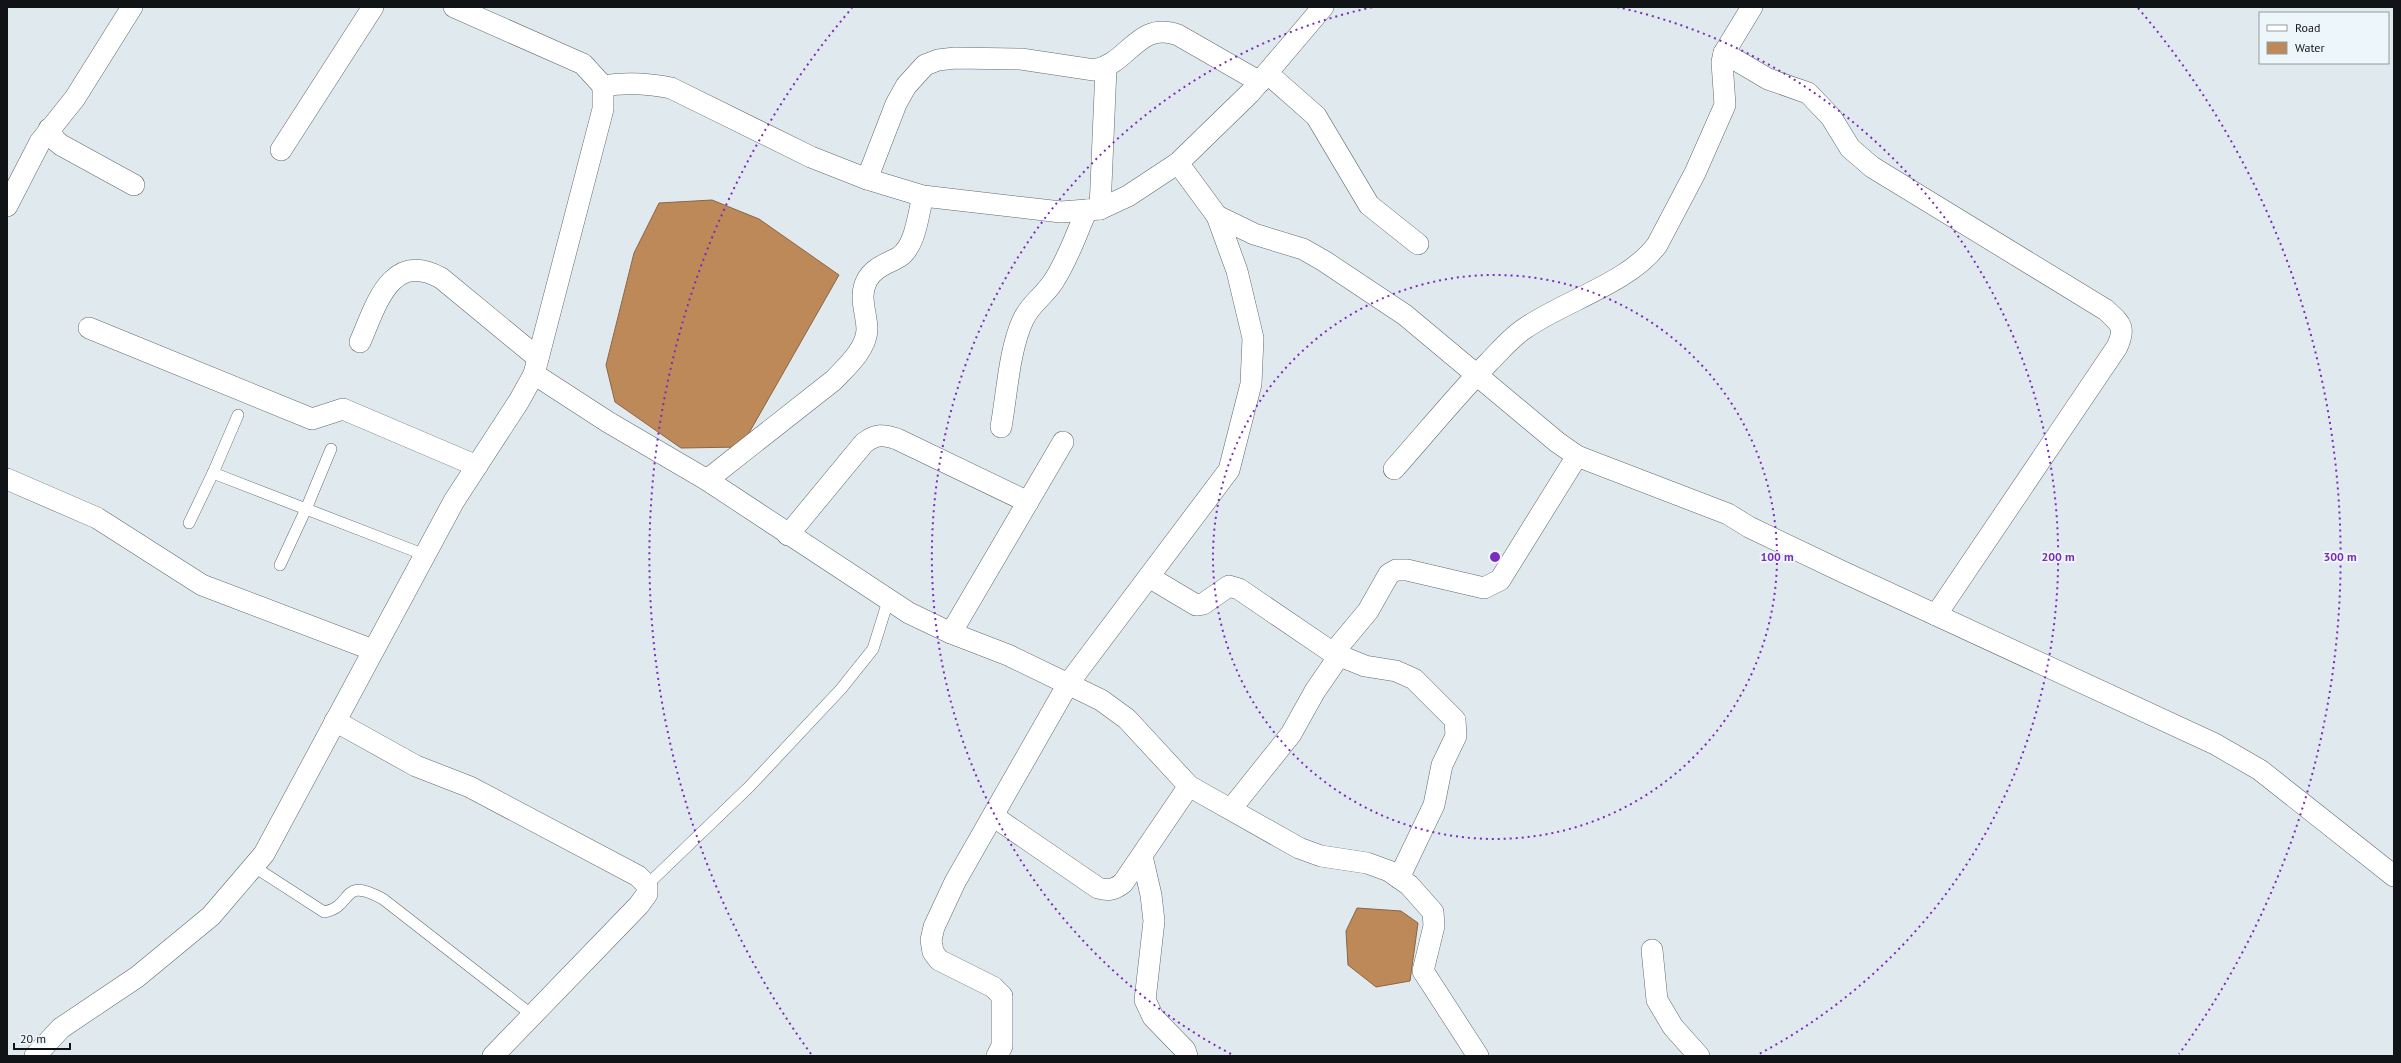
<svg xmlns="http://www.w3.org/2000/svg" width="2401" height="1063" font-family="'PT Sans',sans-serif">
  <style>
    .water { fill: #bd8959; stroke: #896645 }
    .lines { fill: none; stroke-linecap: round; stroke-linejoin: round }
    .lane-casing { stroke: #626a6e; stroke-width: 12 }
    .street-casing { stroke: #626a6e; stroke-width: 22 }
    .lane { stroke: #fff; stroke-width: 11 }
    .street { stroke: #fff; stroke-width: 21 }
    .ring { fill: none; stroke: #7b2cbf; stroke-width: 2; stroke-dasharray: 2 4 }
    .centre { fill: #7b2cbf; stroke: #edf6fb; stroke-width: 2 }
    .ring-label { font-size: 12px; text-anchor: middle; font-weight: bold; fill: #7b2cbf; stroke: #edf6fb; stroke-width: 4; stroke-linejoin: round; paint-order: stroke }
  </style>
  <rect width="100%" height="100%" fill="#e0e9ee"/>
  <g class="water">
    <polygon points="712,200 759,219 839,275 741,447 681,448 615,402 606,365 634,253 659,203"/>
    <polygon points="1357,908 1401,911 1418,923 1410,981 1376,987 1348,965 1346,931"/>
  </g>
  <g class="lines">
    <defs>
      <g id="lane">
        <polyline points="213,473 425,555"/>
        <polyline points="189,523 213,473 238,415"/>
        <polyline points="280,565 306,509 331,449"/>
        <path d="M253,866l71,46c30,-5 16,-37 59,-13l149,116"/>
        <polyline points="647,885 749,787 841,689 873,649 888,601"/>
      </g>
      <g id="street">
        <path d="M1724,53l44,26 40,14 23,24 19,31 22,19 234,143c15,14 20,17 11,37l-181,268"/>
        <polyline points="1267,73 1316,116 1369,205 1418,244"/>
        <path d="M603,86c24,-4 44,-3 68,2l140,69 56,22 56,17 138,16 39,-3 28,-13 50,-33 72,-70 73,-86"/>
        <polyline points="49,129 55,140 61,145 134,185"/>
        <polyline points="281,150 373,7"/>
        <polyline points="1178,163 1217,216 1254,234 1303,249 1324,261 1405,315 1557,442 1577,456 1728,514 1749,527 1841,571 2215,744 2260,770 2394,876"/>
        <path d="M867,179l29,-75 10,-18 19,-21 13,-5 17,-2 66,1 73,11c35,-6 44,-50 84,-35l82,47"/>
        <polyline points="7,206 40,142 75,98 132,7"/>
        <polyline points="1100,209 1106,68"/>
        <polyline points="89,328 312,419 343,409 477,466"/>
        <path d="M360,342c16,-36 30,-92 81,-64l97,80"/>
        <polyline points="534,374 608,422 707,480 909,613 951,633 1008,655 1101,700 1127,719 1189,786 1299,848 1321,856 1367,863 1389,871 1409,885 1433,912 1434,926 1423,971 1478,1056"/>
        <path d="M1001,427c6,-33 8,-77 22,-107 7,-16 21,-24 30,-38 15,-22 23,-48 34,-72"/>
        <path d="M1394,469c32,-36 62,-73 95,-107 12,-12 23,-26 38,-35 38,-26 103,-45 130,-82l38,-72 30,-68 -3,-43 2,-9 28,-46"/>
        <polyline points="7,479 97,518 202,585 373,650"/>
        <path d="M707,480l127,-100c12,-13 32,-30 33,-50 0,-17 -9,-33 0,-50 7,-13 20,-16 32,-23 17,-11 19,-43 24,-61"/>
        <path d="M788,535l76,-92c12,-9 19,-9 33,-4l131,63"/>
        <polyline points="1149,577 1196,605 1203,604 1229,586 1239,589 1333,653 1365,666 1396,671 1414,679 1455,720 1456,736 1442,765 1434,805 1399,878"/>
        <polyline points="951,633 1063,442"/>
        <polyline points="1333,653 1368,611 1389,574 1396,570 1407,570 1484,588 1500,580 1577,456"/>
        <polyline points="335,721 416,766 470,787 638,876 647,885 647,894 639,905 493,1056"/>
        <polyline points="1231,809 1291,734 1315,691 1339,656"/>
        <path d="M993,816l105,72c10,3 16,2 25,-5l66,-97"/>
        <polyline points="1142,856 1151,895 1154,921 1145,1000 1153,1017 1185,1050 1187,1056"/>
        <polyline points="1652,950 1657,1000 1673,1027 1699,1056"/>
        <polyline points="35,1056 61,1028 137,977 211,916 264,854 454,501 519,401 534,374 603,109 603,86 583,64 454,7"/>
        <polyline points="997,1056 1002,1046 1002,996 993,987 939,960 933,952 931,940 934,927 955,882 1068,684 1229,470 1251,384 1253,338 1237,271 1217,216"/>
      </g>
    </defs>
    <use href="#lane" class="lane-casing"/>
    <use href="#street" class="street-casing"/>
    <use href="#lane" class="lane"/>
    <use href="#street" class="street"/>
  </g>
  <g class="ring">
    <circle cx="1495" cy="557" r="282"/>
    <path d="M1231 1054A563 563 0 0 1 1373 7M1617 7A563 563 0 0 1 1759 1054"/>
    <path d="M811 1054A845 845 0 0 1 852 8M2138 8A845 845 0 0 1 2179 1054"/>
  </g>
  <circle cx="1495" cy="557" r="6" class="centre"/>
  <g class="ring-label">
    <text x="1777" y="561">100 m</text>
    <text x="2058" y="561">200 m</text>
    <text x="2340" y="561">300 m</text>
  </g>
  <rect width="2401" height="1063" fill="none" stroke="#111416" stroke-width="16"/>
  <rect x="2259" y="12" width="130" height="52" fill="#edf6fb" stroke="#959c9f"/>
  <rect x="2267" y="25" width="20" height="6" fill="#ffffff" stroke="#959c9f"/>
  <text x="2295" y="32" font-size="12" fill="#111416">Road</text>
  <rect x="2267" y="42" width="20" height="12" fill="#bd8959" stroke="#959c9f"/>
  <text x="2295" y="52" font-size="12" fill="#111416">Water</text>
  <path d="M14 1043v6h56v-6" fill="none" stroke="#111416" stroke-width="2"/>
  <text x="20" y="1043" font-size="12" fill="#111416" stroke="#edf6fb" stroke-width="3" paint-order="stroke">20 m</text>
</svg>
